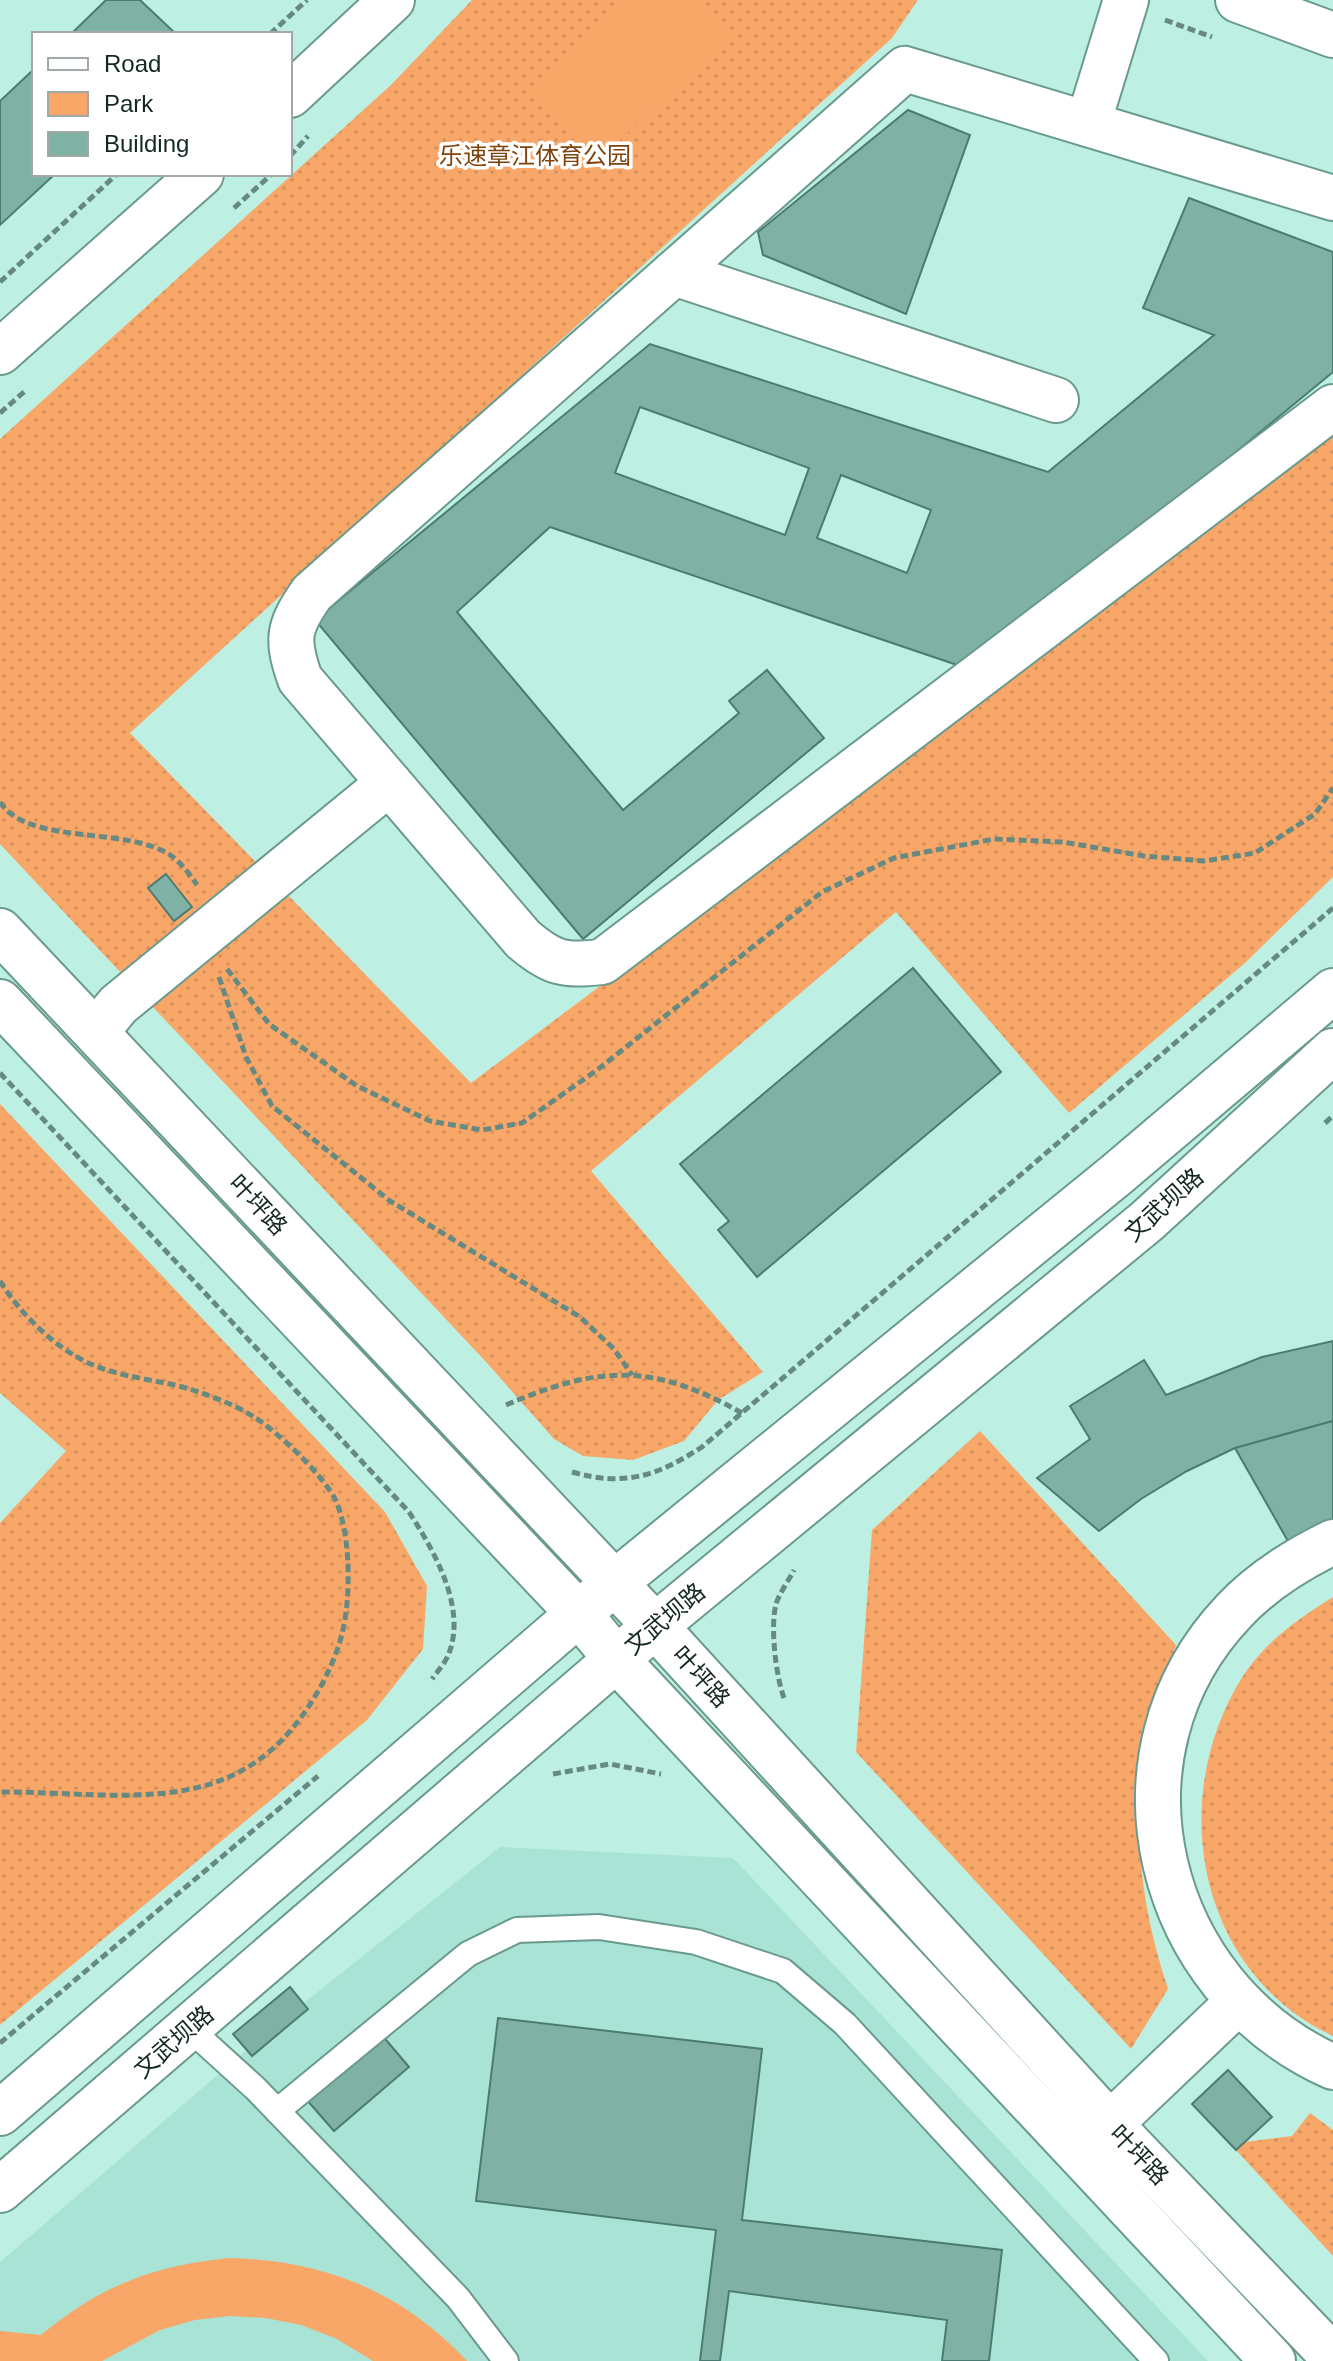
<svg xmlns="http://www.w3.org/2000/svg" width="1333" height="2361" font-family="Arial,'Noto Sans SC',sans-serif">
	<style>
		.built { fill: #a8e3d5 }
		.green { fill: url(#green-dots) }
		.pitch { fill: #f8a769 }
		.building { fill: #80b1a5; stroke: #4c7c71; stroke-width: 2; fill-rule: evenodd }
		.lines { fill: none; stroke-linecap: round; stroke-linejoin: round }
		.lane-casing { stroke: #6a9a8e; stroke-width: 28 }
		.street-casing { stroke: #6a9a8e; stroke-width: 48 }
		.secondary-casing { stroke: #6a9a8e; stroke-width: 48 }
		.path { stroke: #668a81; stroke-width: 5; stroke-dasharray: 8 4; stroke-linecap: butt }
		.lane { stroke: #fff; stroke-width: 24 }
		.street { stroke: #fff; stroke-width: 44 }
		.secondary { stroke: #fff; stroke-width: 44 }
		.labels { text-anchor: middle; stroke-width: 7; stroke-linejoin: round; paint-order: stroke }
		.park-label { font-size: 24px; fill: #7e440c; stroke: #fff }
		.street-label { font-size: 24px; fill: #142823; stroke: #fff }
	</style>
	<defs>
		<pattern id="green-dots" width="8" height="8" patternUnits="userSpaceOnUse" patternTransform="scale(2)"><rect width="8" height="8" fill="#f8a769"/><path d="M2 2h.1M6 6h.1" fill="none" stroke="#d4905b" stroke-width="1.8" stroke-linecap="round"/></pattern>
	</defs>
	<rect width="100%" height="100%" fill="#bdf0e3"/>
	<path class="built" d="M500,1847l233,11 475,503h-1208v-99l271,-233z"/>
	<g class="green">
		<path d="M472,0h446l-26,38 -762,695 341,350 862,-648v442l-88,86 -176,150 -173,-201 -305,259 172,201 -45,28 -34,41 -51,19 -50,-4 -29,-17 -67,-76 -487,-519v-405l391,-354z"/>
		<path d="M0,1104l385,408 42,74 -4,63 -56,71 -367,305v-502l66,-72 -66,-58z"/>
		<path d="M980,1431l196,214c-47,120 -48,222 -8,344l-37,60 -275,-297 16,-222z"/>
		<path d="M1333,1597v439c-137,-64 -167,-239 -90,-360 22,-34 56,-58 90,-79z"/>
		<path d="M1310,2113l23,17v126l-97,-106 9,-8 47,-6z"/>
	</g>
	<g class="pitch">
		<path d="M628,0h68l35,37 -131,122 -67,-70z"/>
		<path d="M229,2258c94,2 173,33 238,103h-94l-38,-23 -34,-13 -35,-7 -36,-2 -35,4 -35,10 -58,31h-102v-30l41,4c59,-49 111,-69 188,-77z"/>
	</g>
	<g class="building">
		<path d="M106,0h34l36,34h-105z"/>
		<path d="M34,69v105h21l-55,51v-124z"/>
		<path d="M908,110l62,25 -64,179 -143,-59 -5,-23z"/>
		<path d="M1189,198l144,54v120l-361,298 -422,-143 -93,85 166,198 116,-97 -10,-12 38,-31 57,68 -241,201 -268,-319 335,-276 398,128 166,-137 -71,-27zM640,407l169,61 -24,67 -170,-62zM841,475l90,35 -24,63 -90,-35z"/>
		<path d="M166,874l26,33 -18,14 -26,-33z"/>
		<path d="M913,968l88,104 -244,205 -39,-47 11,-9 -49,-57z"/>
		<path d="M1333,1341v80l-98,27 -48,23 -46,28 -42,32 -62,-53 53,-39 -20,-33 74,-46 22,35 96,-38z"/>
		<path d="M1333,1421v103l-44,19 -54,-95z"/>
		<path d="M290,1987l18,22 -56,47 -19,-22z"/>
		<path d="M498,2018l264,31 -20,171 260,30 -13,111h-47l5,-41 -218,-29 -9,70h-20l16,-131 -240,-29z"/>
		<path d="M381,2034l28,33 -75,64 -28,-32z"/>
		<path d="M1228,2070l44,47 -36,33 -44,-46z"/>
	</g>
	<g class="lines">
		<defs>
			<g id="lane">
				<path d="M190,2029l66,60 202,209 48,63"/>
				<path d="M277,2111l191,-157 49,-24 82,-3 97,15 87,29 62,53 311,337"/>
			</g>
			<g id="street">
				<path d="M1088,124l38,-124"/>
				<path d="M1333,198l-428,-129 -593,524c-24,34 -26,46 -12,86l223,260c29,25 41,27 79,23l731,-555"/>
				<path d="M674,273l382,127"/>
				<path d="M96,1032l22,-27 271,-222"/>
				<path d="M1333,1542c-37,18 -71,39 -99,69 -138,145 -78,377 99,456"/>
				<path d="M1110,2124l128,-122"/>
			</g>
			<g id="secondary">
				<path d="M1238,0l95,35"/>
				<path d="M290,95l102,-95"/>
				<path d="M0,352l201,-178"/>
				<path d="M0,931l655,695 455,498 223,233"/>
				<path d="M0,1002l580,613 37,45 656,701"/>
				<path d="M0,2113l613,-529 503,-409 217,-184"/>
				<path d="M0,2190l655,-564 492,-405 186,-170"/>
			</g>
		</defs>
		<use href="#lane" class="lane-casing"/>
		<use href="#street" class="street-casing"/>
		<use href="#secondary" class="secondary-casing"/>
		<g class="path">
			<path d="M1165,20l47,17"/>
			<path d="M270,34l37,-34"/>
			<path d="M290,156l18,-20"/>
			<path d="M234,208l38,-34"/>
			<path d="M0,282l117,-108"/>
			<path d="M0,413l25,-22"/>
			<path d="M0,802c29,45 131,23 173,55 9,7 18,19 24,28"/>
			<path d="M227,969l42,55 88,62 73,35 52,9 40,-7 75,-53 225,-178 72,-34 100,-19 69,3 81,14 60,5 51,-8 60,-39 18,-26"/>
			<path d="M219,977l27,80 26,49 118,95 190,116 34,32 18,26"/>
			<path d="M0,1073l409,439c24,37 58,95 40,141 -3,9 -11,18 -17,26"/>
			<path d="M1325,1123l8,-7"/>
			<path d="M0,1281c20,33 57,69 93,84 33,14 72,15 106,27 17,6 40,15 55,25 24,15 68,57 81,82 9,19 12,45 13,65 1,49 -4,79 -27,122 -76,138 -188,106 -321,106"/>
			<path d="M506,1405c93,-40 147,-42 236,8"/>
			<path d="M572,1472c53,15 85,4 130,-25l631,-539"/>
			<path d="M784,1698c-8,-21 -14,-72 -8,-94 4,-12 13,-24 18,-34"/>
			<path d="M553,1774l57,-10 51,10"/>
			<path d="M0,2043l318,-267"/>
		</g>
		<use href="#lane" class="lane"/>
		<use href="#street" class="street"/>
		<use href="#secondary" class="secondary"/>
	</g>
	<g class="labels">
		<g class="park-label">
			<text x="535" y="164">乐速章江体育公园</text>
		</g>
		<g class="street-label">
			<text transform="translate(258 1205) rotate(47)" y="8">叶坪路</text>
			<text transform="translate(1164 1205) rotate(-42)" y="8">文武坝路</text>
			<text transform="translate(665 1619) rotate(-40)" y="8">文武坝路</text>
			<text transform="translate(701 1677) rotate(48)" y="8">叶坪路</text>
			<text transform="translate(174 2042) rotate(-41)" y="8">文武坝路</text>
			<text transform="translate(1139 2155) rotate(46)" y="8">叶坪路</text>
		</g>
	</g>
	<rect x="32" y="32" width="260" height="144" fill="#ffffff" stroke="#a1a9a7" stroke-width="2"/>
	<rect x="48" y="58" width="40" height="12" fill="#ffffff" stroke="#a1a9a7" stroke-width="2"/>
	<text x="104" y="72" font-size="24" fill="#142823">Road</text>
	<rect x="48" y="92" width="40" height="24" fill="#f8a769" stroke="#a1a9a7" stroke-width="2"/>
	<text x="104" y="112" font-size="24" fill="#142823">Park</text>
	<rect x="48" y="132" width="40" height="24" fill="#80b1a5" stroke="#a1a9a7" stroke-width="2"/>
	<text x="104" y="152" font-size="24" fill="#142823">Building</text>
</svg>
